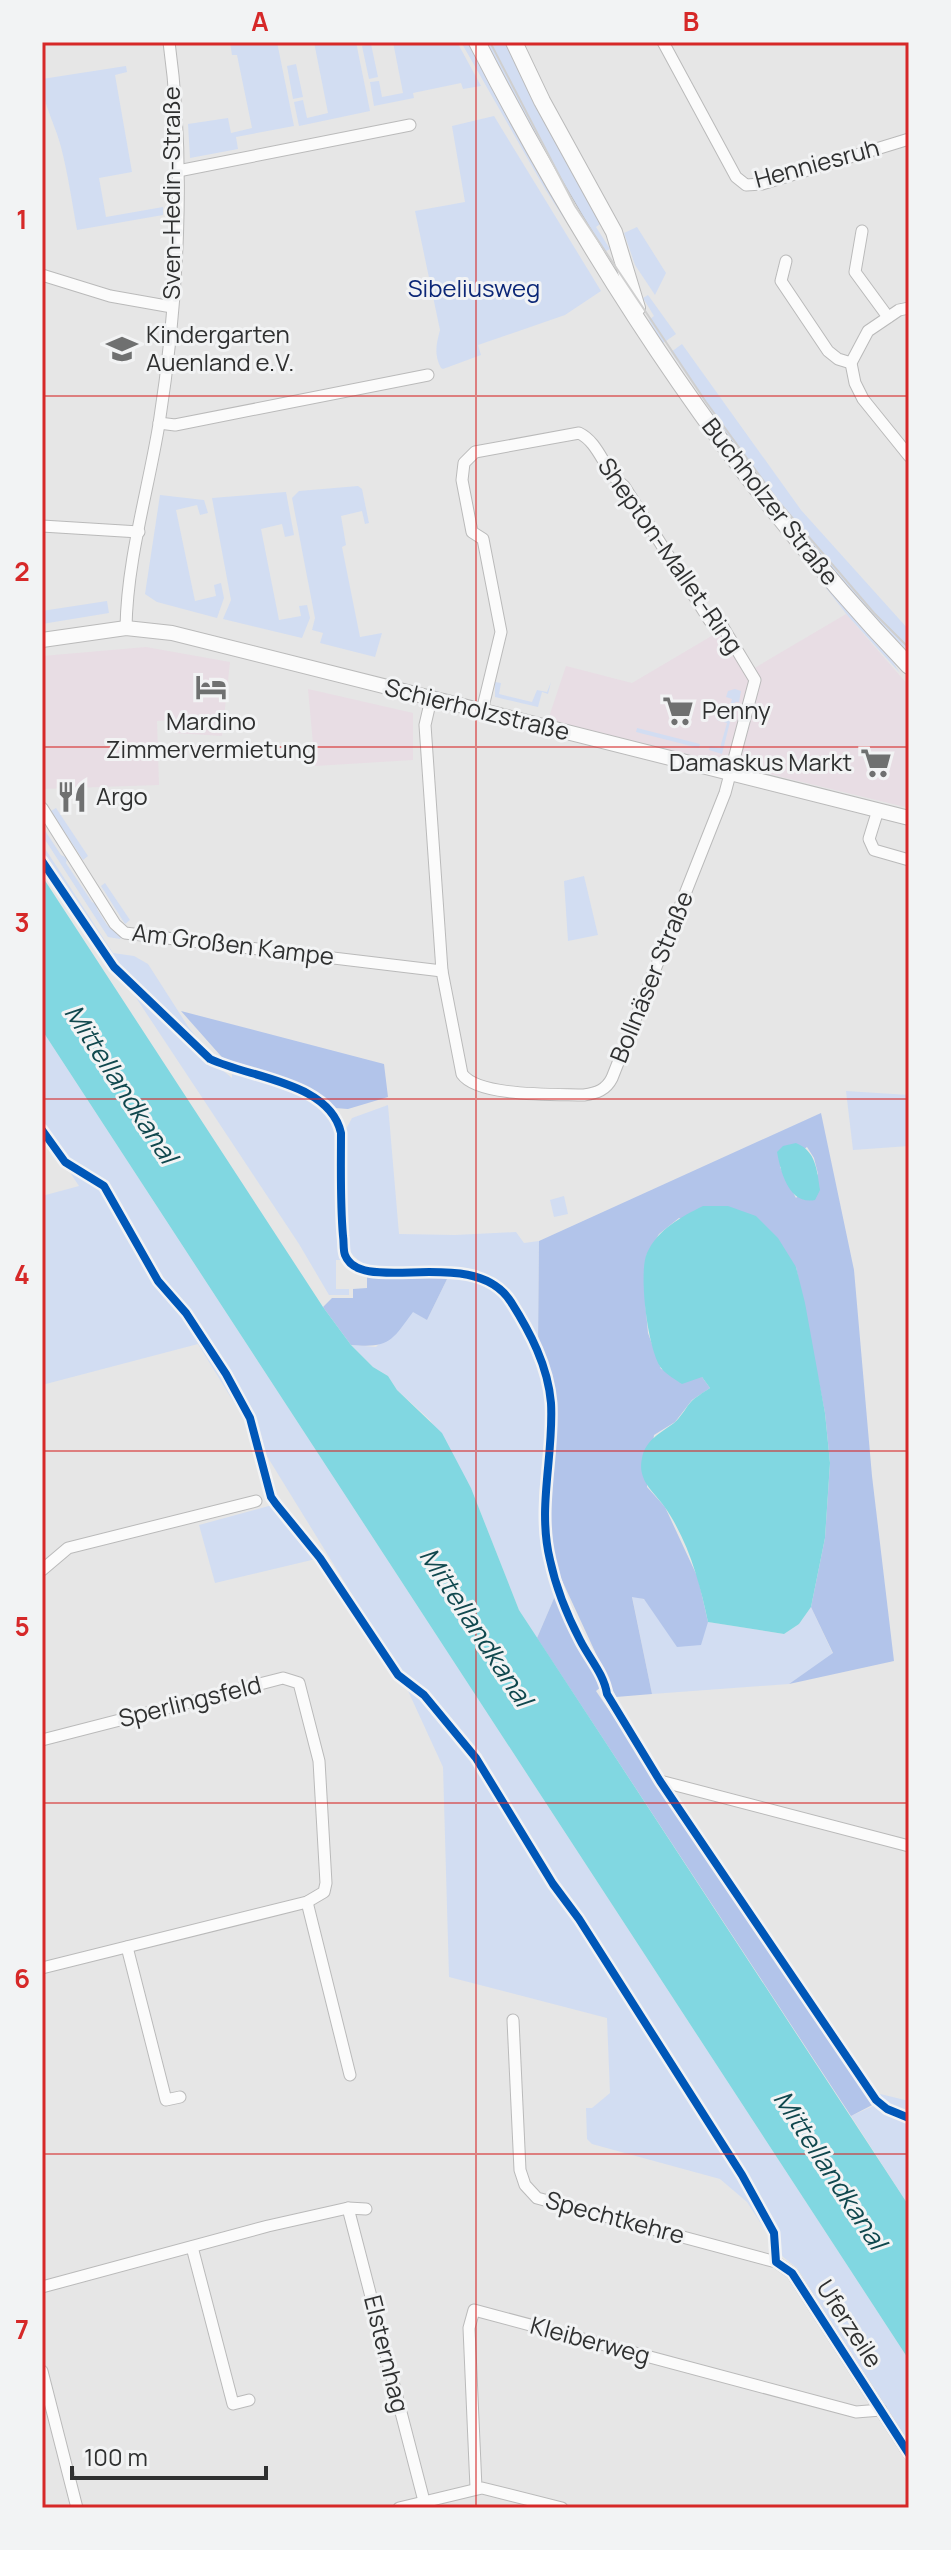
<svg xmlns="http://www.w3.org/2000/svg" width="951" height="2550" font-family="Manrope,sans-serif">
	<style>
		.commercial { fill: #e8dde4 }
		.green { fill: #d2ddf2 }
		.forest { fill: #b2c4ea; fill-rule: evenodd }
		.water { fill: #81d7e1 }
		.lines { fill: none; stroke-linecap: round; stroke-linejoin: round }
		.minor-casing { stroke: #bababa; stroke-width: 13 }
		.tertiary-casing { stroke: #bababa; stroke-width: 16 }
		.secondary-casing { stroke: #bababa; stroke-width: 18 }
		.minor { stroke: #fbfbfb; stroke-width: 11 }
		.tertiary { stroke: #fbfbfb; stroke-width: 14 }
		.secondary { stroke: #fbfbfb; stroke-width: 16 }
		.tram { stroke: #cfcfcf; stroke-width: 2 }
		.cycleway-casing { stroke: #f2f3f4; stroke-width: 13 }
		.cycleway { stroke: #0057b8; stroke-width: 8 }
		.grid { fill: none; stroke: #d62828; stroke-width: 2; stroke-opacity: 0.55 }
		.labels { text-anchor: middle; stroke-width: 6; stroke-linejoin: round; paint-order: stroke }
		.street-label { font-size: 24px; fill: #2f3030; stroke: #f2f3f4 }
		.park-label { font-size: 24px; fill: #0c2777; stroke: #f2f3f4 }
		.poi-label { font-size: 24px; fill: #2f3030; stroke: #f2f3f4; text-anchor: start }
		.water-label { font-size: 26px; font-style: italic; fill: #10484e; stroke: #f2f3f4 }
		.neatline { fill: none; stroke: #d62828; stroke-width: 3 }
		.grid-label { font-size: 26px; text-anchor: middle; font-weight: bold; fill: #d62828 }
	</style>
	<rect width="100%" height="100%" fill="#e6e6e6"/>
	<g class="commercial">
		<path d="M846,614l63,72v122l-361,-88 18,-54 66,17 88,-52 26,42z"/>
		<path d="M146,647l84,15 -8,74 -47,-3 -1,-13 -17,1 2,64 -117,4v-133z"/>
		<path d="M308,689l105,24v47l-98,6z"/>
	</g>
	<g class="green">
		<path d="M230,42h47l17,84 -58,11 2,12 -48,9 -2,-34 40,-6 3,15 21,-5 -15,-73h-5z"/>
		<path d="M314,42h42l14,69 -71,15 -5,-24 9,-2 4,18 21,-5z"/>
		<path d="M393,42h64l24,44 -18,3 -2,-6 -48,10 1,5 -40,8 -4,-24 9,-1 3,16 21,-4z"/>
		<path d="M461,42h8l145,254 -69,-107z"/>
		<path d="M484,42h25l94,180 -7,5 14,22 -8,4 -50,-84z"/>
		<path d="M371,44l7,33 -9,2 -7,-33z"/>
		<path d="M296,64l7,33 -10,2 -6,-33z"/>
		<path d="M126,66l1,6 -12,3 17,97 -33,6 7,39 57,-10v8l-86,15c-5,-28 -9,-56 -16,-83 -6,-24 -19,-44 -19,-68z"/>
		<path d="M494,116l107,175 -36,24 -87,30 3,10 -38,14 -2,-1c-7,-13 -5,-23 -1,-38l-25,-119 50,-9 -13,-76z"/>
		<path d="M637,227l29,46 -11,22 -20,-30 -11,-32z"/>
		<path d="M648,295l28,39 -13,9 -14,-23 5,-4 -11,-18z"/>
		<path d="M682,344l119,166 108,120v22c-43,-43 -84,-88 -122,-136 -42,-53 -78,-109 -116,-164z"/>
		<path d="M358,486l4,3 7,34 -4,1 -3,-13 -21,5 5,29 -4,2 18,90 22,-4 -7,24 -55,-14 3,-10 -11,-3 3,-12 -23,-120 7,-7z"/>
		<path d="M286,492l8,43 -9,2 -3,-13 -21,5 18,91 22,-4 -2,-10 8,-1 3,13 -8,20 -79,-19 8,-19 -19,-102z"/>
		<path d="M160,495l44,5 4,13 -8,2 -3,-10 -21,5 19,91 21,-5 -2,-11 7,-2 3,15 -7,20 -60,-16 -12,-8z"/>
		<path d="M779,528l107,123 14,22 -52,-57z"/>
		<path d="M107,601l2,12 -67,11v-13z"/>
		<path d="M495,682l6,1 -2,11 33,8 5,-12 10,2 4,-10 -3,12 -6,-2 -4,15 -43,-10z"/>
		<path d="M735,689l6,2 -2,11h-4l-13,52 -13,-4 1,-4 10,2 7,-25 -10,-3v-2l10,2 2,-9 -9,-3 1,-3 9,2 2,-8 -6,-2 2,-6z"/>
		<path d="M637,728l63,16 -1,4 -63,-16z"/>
		<path d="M56,808l32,48 -5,4 -32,-49z"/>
		<path d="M42,826l19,29 6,3 -1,5 26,39 6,3 -1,4 10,16 14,12 -1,2 -12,-2 -66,-102z"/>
		<path d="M42,844l71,109 21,3 14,8 41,64 26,31 -103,-99 -70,-106z"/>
		<path d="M584,876l14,59 -30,6 -4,-60z"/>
		<path d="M105,883l25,37 -5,4 -24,-38z"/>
		<path d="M121,975l65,65 46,38v-4c30,4 91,17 103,49 8,21 4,59 4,81 0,19 -3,38 3,56h-6v29h13v6h-20l-30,-51z"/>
		<path d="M42,1030l867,1330v84l-112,-176 -15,-12 -35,-54 -27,-23 -128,-35 -5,-5 -1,-31h6l18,-15 -3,-75 -158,-41 -6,-210 -45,-98 -200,-325 -156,41v-189l37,-10 -37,-56z"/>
		<path d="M846,1091l63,4v51l-56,4z"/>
		<path d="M388,1105l11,129 56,1 61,-3 8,11 15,-2 -1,104c-17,-33 -29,-70 -70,-75l-95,-2 -7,-1 -19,-17 -4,-107 2,-12 7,-13z"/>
		<path d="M564,1196l4,18 -14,3 -4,-17z"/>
		<path d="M449,1275l29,5 21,12 33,55 11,28 5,28 -9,92 2,37 14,64 -18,42 -18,-28 -48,-122 -41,-68 -33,-30 -9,-14 -15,-9 -22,-22 25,2 37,-36 14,9z"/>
		<path d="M276,1504l44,54 -105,25 -16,-58z"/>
		<path d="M632,1596l11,3 62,27 3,-4 76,12 15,-10 12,-17 22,47 -44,30 -137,10z"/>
		<path d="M872,2092l37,9v105l-58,-90 29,-13z"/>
	</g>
	<g class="forest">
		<path d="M181,1011l203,53 4,33 -40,12 -13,-1 -32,-21 -75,-23z"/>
		<path d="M821,1113l33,157 18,206 22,185 -105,23 44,-31 -22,-46 14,-69 5,-75 -5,-50 -29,-146 -117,-49 -20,16 -13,22 -1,45 3,32 13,36 41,8 8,11 -18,12 -17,22 -21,13 -7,52 18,20 33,71 10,44 -7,23 -24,2 -33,-48 -12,-2 20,97 -36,3 -63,-136 -4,-42 5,-115 -6,-37 -10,-22 1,-104zM807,1147l7,11 4,16 -22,24 -16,-31z"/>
		<path d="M367,1275h82l-22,45 -14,-8c-22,30 -24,36 -62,33l-28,-38 9,-9h21v-9l14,-1z"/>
		<path d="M555,1596l47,90 -6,5 280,412 -25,13 -314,-478z"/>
	</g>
	<g class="water">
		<path d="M42,876l281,431 28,38 22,22 15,9 9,14 45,43 29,55 48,122 390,596v154l-867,-1330z"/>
		<path d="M796,1143c20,8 21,27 24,47l-5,10c-26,5 -34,-27 -38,-48l6,-6z"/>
		<path d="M703,1206h25l28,10 22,22 18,29 9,36 20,110 5,50 -5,75 -14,69 -12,17 -15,10 -76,-12c-8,-39 -20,-82 -44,-116 -11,-15 -27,-26 -22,-48 4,-19 19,-25 32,-35 7,-6 11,-14 16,-20 5,-6 13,-10 20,-15l-8,-11 -20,7c-6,-4 -15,-9 -20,-15 -14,-16 -24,-96 -15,-116 11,-24 34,-36 56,-47z"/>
	</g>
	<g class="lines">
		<defs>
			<g id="minor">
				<path d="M663,42l73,135 10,8 16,-1 147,-45"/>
				<path d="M178,171l232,-46"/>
				<path d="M862,231l-7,41 33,45"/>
				<path d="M786,261l-5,20 47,70 10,8 13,4"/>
				<path d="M42,275l68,21 62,11"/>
				<path d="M909,308l-10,2 -31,21 -17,32 4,20 8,16 46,57"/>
				<path d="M159,423l16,2 253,-50"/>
				<path d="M42,526l97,6"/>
				<path d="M126,628c1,-68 22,-137 33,-204 19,-122 27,-259 10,-382"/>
				<path d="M431,699l-6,26 17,246 20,103c16,23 94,20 122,21 13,-2 22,-5 28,-17l113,-285 30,-113 -32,-53 -13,-6 -86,-135c-20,-14 -24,-43 -45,-53l-104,19 -11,11 -2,17 10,52 11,7 18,93 -19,79"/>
				<path d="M42,808l73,116 10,9 317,38"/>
				<path d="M878,810l-9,29 5,11 35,10"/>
				<path d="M42,1570l26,-22 188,-47"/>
				<path d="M42,1740l241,-62 16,5 20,78 7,122 -2,9 -17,10 -265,66"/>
				<path d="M660,1781l249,65"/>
				<path d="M307,1902l43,173"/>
				<path d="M127,1947l39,153 14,-3"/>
				<path d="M513,2020l7,150 5,15 12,13 239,64 16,11 117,181"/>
				<path d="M348,2208l76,293"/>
				<path d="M192,2247l41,157 16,-4"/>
				<path d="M42,2287l226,-61 80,-18 18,1"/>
				<path d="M42,2371l35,137"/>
				<path d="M476,2488l-7,-160 5,-18 382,102 25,-2"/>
				<path d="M399,2508l83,-20 80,20"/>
			</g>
			<path id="tertiary" d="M42,640l84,-12 46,5 737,185"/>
			<g id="secondary">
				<path d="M477,42c116,226 256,440 432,624"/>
				<path d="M514,42l28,59 72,131 23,76"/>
			</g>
		</defs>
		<use href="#minor" class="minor-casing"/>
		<use href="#tertiary" class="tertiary-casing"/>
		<use href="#secondary" class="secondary-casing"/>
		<use href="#minor" class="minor"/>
		<use href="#tertiary" class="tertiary"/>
		<use href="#secondary" class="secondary"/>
		<path class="tram" d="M490,42l85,164 131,196 72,99 96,112 35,35"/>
		<defs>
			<g id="cycleway">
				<path d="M42,861l72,106 96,92c40,19 120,23 131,74 0,34 -1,69 2,103 1,6 0,14 2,19 16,42 129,-12 166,47 19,30 37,64 40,101 3,53 -14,104 -1,157 6,28 17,55 30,80 9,18 24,34 27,54l53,87 216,319 11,9 22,9"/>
				<path d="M42,1130l23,32 39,24 54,95 28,32 40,61 24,44 21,79 5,7 44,54 78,117 26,20 52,63 77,126 26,35 163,256 32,58 2,29 16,11 117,181"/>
			</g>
		</defs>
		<use href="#cycleway" class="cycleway-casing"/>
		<use href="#cycleway" class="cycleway"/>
	</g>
	<path class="grid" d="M476,42v2466M42,396h867M42,747h867M42,1099h867M42,1451h867M42,1803h867M42,2154h867"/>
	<defs>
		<symbol id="school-bare" viewBox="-9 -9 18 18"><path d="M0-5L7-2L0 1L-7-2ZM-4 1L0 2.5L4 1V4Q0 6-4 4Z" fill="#6f7070" stroke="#f2f3f4" stroke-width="2.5" paint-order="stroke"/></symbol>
		<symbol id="hotel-bare" viewBox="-9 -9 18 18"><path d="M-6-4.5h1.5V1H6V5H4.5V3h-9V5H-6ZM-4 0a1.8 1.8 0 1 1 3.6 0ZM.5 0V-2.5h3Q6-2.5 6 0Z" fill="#6f7070" stroke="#f2f3f4" stroke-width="2.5" paint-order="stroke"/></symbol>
		<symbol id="supermarket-bare" viewBox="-9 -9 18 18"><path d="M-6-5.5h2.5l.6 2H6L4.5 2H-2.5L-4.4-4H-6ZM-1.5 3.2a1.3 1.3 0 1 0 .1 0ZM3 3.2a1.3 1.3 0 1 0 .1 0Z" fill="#6f7070" stroke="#f2f3f4" stroke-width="2.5" paint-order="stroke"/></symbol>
		<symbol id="restaurant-bare" viewBox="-9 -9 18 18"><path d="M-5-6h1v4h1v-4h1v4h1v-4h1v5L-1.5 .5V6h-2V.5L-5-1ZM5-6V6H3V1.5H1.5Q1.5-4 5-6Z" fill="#6f7070" stroke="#f2f3f4" stroke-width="2.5" paint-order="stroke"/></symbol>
	</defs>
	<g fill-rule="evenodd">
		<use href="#school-bare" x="100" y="327" width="44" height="44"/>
		<use href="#hotel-bare" x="189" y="665" width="44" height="44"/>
		<use href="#supermarket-bare" x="656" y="689" width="44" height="44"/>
		<use href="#supermarket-bare" x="854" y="741" width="44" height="44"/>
		<use href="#restaurant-bare" x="50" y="775" width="44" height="44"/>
	</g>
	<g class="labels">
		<g class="street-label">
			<text transform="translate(817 164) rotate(-15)" y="8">Henniesruh</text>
			<text transform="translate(172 193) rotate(-90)" y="8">Sven-Hedin-Straße</text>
			<text transform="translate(770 502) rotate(52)" y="8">Buchholzer Straße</text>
			<text transform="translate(670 556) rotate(55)" y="8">Shepton-Mallet-Ring</text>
			<text transform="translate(477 710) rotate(14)" y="8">Schierholzstraße</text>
			<text transform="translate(233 945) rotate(7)" y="8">Am Großen Kampe</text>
			<text transform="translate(652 977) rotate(-68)" y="8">Bollnäser Straße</text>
			<text transform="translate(190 1702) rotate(-14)" y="8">Sperlingsfeld</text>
			<text transform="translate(615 2218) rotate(15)" y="8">Spechtkehre</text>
			<text transform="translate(849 2324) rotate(57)" y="8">Uferzeile</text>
			<text transform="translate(590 2341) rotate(15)" y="8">Kleiberweg</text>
			<text transform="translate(386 2354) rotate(76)" y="8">Elsternhag</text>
		</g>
		<g class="park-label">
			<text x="474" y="297">Sibeliusweg</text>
		</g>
		<g class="poi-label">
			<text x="146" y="343">Kindergarten<tspan x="146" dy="28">Auenland e.V.</tspan></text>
			<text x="702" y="719">Penny</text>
			<text x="211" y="730" text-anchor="middle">Mardino<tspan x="211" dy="28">Zimmervermietung</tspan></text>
			<text x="852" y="771" text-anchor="end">Damaskus Markt</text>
			<text x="96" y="805">Argo</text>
		</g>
		<g class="water-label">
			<text transform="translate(121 1084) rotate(57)" y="9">Mittellandkanal</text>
			<text transform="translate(476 1627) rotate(57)" y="9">Mittellandkanal</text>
			<text transform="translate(830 2170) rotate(57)" y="9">Mittellandkanal</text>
		</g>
	</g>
	<rect width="951" height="2550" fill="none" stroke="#f2f3f4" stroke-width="88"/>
	<path d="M72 2466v12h194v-12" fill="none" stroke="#2f3030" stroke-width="4"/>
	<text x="84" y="2466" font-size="24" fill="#2f3030" stroke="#f2f3f4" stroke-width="6" paint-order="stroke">100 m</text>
	<rect x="44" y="44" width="863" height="2462" class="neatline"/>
	<g class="grid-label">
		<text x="260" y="31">A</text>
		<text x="691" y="31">B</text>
		<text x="22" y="229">1</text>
		<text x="22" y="581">2</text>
		<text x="22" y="932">3</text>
		<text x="22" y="1284">4</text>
		<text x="22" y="1636">5</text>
		<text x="22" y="1988">6</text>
		<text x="22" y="2339">7</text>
	</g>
</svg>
